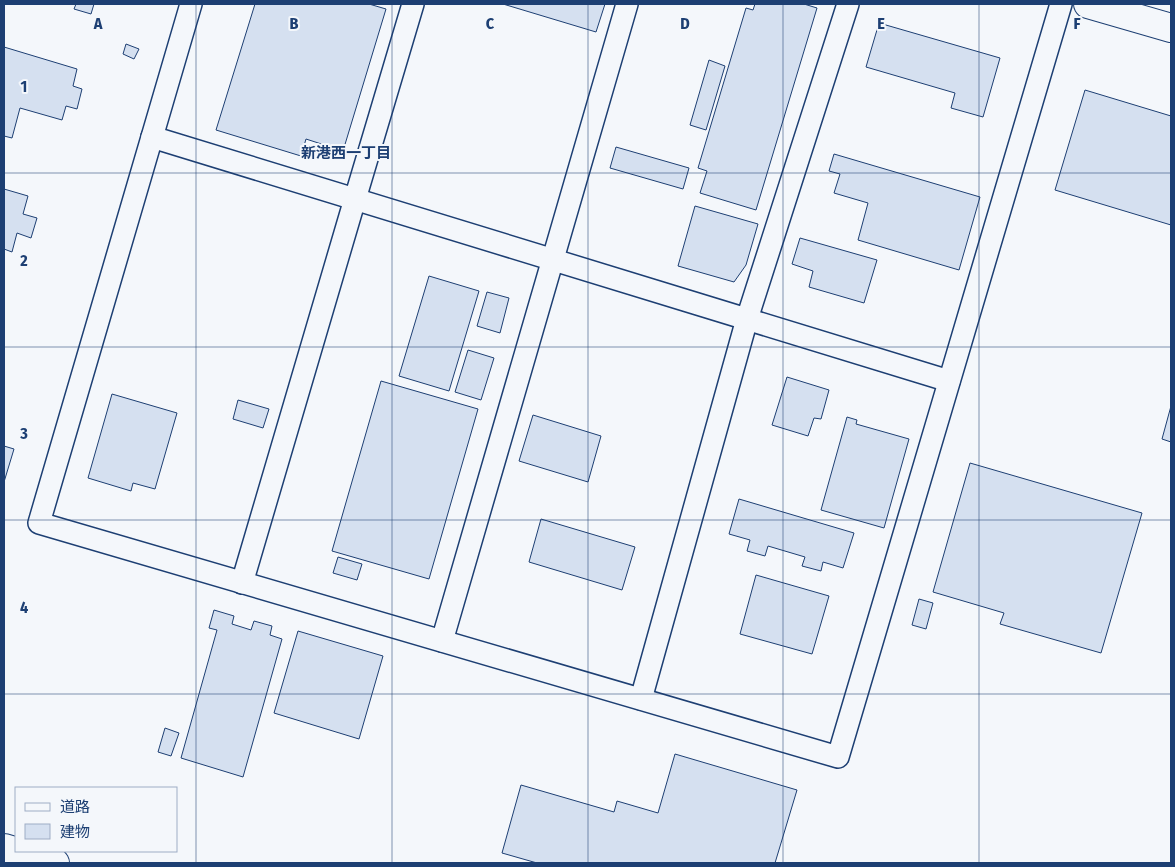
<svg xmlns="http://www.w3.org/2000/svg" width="1175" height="867" font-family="'Fira Sans Condensed','Noto Sans JP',sans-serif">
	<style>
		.building { fill: #d5e0f0; stroke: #1d3f73 }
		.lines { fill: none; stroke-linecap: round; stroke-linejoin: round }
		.street-casing { stroke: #1d3f73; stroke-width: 24 }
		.secondary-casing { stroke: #1d3f73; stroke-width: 30 }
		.highway-casing { stroke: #1d3f73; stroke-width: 30 }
		.street { stroke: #f4f7fb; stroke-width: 21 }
		.secondary { stroke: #f4f7fb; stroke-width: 28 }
		.highway { stroke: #f4f7fb; stroke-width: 28 }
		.grid { fill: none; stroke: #1d3f73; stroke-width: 1; stroke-opacity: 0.55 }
		.labels { text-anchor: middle; stroke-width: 4; stroke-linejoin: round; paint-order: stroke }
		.neighbourhood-label { font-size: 15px; font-weight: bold; fill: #1d3f73; stroke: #f4f7fb }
		.grid-label { font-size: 16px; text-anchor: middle; font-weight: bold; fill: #1d3f73; stroke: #f4f7fb; stroke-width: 4; stroke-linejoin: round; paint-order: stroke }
	</style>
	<rect width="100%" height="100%" fill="#f4f7fb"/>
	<g class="building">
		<path d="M76,4h18l-3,10 -17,-5z"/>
		<path d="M255,4h114l17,5 -43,142 -37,-12 -5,17 -85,-26z"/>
		<path d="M503,4h102l-9,28z"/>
		<path d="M755,4h49l13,4 -61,202 -56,-17 7,-22 -9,-3 48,-160 7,2z"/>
		<path d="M879,23l121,35 -17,59 -32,-9 4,-15 -89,-26z"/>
		<path d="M126,44l13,5 -5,10 -11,-5z"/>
		<path d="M4,47l73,22 -4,17 9,3 -5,20 -11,-3 -4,14 -42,-12 -8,30 -8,-2z"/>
		<path d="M709,60l16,6 -19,64 -16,-5z"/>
		<path d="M1085,90l86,26v109l-116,-35z"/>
		<path d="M616,147l73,21 -6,21 -73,-21z"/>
		<path d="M834,154l146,43 -21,73 -101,-30 10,-37 -34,-10 6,-19 -11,-3z"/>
		<path d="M4,189l24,7 -5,18 14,4 -6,20 -14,-5 -5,19 -8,-3z"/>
		<path d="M695,206l63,18 -12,41 -12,17 -56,-16z"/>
		<path d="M800,238l77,22 -13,43 -55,-16 4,-16 -21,-7z"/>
		<path d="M429,276l50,15 -30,100 -50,-15z"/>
		<path d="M487,292l22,6 -9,35 -23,-7z"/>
		<path d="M468,350l26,8 -13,42 -26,-8z"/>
		<path d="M787,377l42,13 -8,29 -7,-1 -6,18 -36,-11z"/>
		<path d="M381,381l97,28 -49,170 -97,-28z"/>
		<path d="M112,394l65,19 -22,76 -22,-6 -2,8 -43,-13z"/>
		<path d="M238,400l31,9 -6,19 -30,-9z"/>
		<path d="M1171,406v36l-9,-3z"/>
		<path d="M533,415l68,21 -13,46 -69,-21z"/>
		<path d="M847,417l10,3 -1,4 53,15 -25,89 -63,-18z"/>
		<path d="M4,446l10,3 -10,33z"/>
		<path d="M970,463l172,50 -41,140 -101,-29 4,-11 -71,-21z"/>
		<path d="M739,499l115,34 -11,35 -20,-6 -2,9 -19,-5 3,-9 -37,-11 -3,10 -18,-5 3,-11 -21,-6z"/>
		<path d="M541,519l94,28 -13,43 -93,-28z"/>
		<path d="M338,557l24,7 -5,16 -24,-7z"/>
		<path d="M756,575l73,21 -17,58 -72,-20z"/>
		<path d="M919,599l14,4 -7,26 -14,-4z"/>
		<path d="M214,610l20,6 -2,8 19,6 3,-9 18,5 -2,9 12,4 -39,138 -62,-19 36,-128 -8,-2z"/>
		<path d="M298,631l85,25 -24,83 -85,-26z"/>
		<path d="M165,728l14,5 -8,23 -13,-4z"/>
		<path d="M675,754l122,36 -22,73h-238l-35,-10 19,-68 93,27 3,-11 41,12z"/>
	</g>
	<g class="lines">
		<defs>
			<g id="street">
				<path d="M191,4l-152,519 799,234 223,-753"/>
				<path d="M152,137l797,244"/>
				<path d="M242,583l113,-384 58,-195"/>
				<path d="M442,641l185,-637"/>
				<path d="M641,699l106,-380 101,-315"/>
			</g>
			<path id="secondary" d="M1088,4l83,24"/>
			<path id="highway" d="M4,848l51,15"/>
		</defs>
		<use href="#street" class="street-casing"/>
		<use href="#secondary" class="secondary-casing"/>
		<use href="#highway" class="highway-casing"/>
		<use href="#street" class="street"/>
		<use href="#secondary" class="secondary"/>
		<use href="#highway" class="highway"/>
	</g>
	<path class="grid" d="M196,4v859M392,4v859M588,4v859M783,4v859M979,4v859M4,173h1167M4,347h1167M4,520h1167M4,694h1167"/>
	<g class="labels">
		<g class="neighbourhood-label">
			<text x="346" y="158">新港西一丁目</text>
		</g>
	</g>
	<g class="grid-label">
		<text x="98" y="29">A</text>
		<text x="294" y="29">B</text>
		<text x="490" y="29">C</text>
		<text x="685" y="29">D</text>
		<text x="881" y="29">E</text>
		<text x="1077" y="29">F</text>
		<text x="24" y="92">1</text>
		<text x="24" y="266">2</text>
		<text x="24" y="439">3</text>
		<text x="24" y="613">4</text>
	</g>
	<rect width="1175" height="867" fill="none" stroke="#1d3f73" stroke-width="10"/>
	<rect x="15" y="787" width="162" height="65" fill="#f4f7fb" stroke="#9eadc5"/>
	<rect x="25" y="803" width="25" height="8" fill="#f4f7fb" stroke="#9eadc5"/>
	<text x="60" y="812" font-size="15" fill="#1d3f73">道路</text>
	<rect x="25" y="824" width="25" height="15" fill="#d5e0f0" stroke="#9eadc5"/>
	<text x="60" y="837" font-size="15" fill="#1d3f73">建物</text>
</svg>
